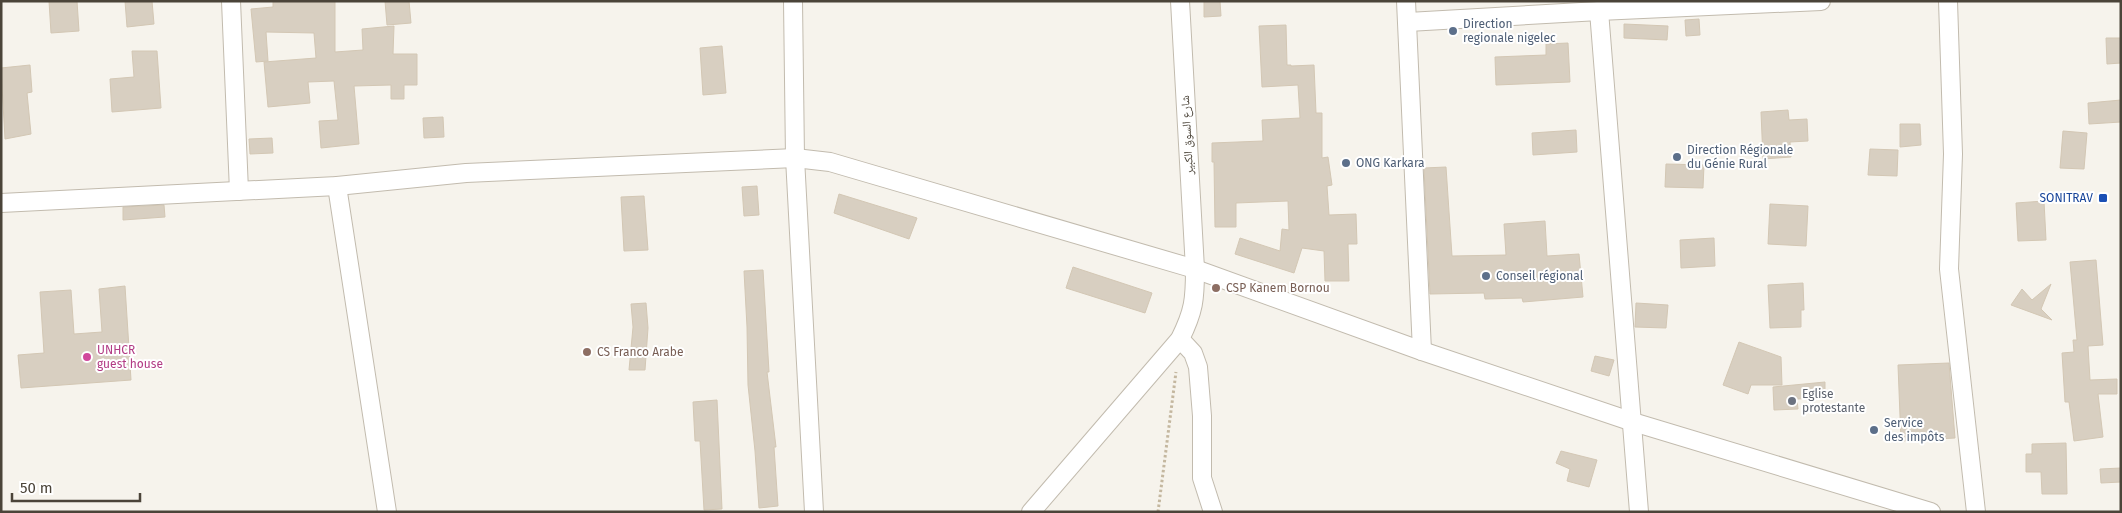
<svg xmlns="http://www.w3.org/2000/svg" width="2122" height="513" font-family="'Fira Sans','Noto Naskh Arabic',sans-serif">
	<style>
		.building { fill: #d8cfc1; stroke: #d3c7b4 }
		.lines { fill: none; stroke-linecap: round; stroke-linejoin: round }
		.minor-casing { stroke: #c2bbae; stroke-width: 20 }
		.path { stroke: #c4b79f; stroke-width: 3; stroke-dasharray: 2.5 2.5; stroke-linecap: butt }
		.minor { stroke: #fff; stroke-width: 18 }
		.service-dot { fill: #5c6f8a; stroke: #fff; stroke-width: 2 }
		.transit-dot { fill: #1a4fb4; stroke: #fff; stroke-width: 2 }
		.education-dot { fill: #8d6e63; stroke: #fff; stroke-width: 2 }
		.hotel-dot { fill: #d1479c; stroke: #fff; stroke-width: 2 }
		.worship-dot { fill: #6b7280; stroke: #fff; stroke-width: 2 }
		.labels { text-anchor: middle; stroke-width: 4; stroke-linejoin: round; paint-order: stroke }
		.service-label { font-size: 12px; fill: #4e5e75; stroke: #fff; text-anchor: start }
		.street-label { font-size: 12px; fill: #4b4439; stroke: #fff }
		.transit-label { font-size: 12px; fill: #164399; stroke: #fff; text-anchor: end }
		.education-label { font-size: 12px; fill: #785e54; stroke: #fff; text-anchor: start }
		.hotel-label { font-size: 12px; fill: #b23c85; stroke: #fff; text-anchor: start }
		.worship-label { font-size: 12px; fill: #5b616d; stroke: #fff; text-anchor: start }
	</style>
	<rect width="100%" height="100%" fill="#f6f3ec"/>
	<g class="building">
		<path d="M49,1h28l2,30 -28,2z"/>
		<path d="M125,1h27l2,23 -27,3z"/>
		<path d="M273,1h62v51l28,-2 -1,-21 32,-3 -1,28h24v31h-13v14h-13v-14l-37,1 5,58 -38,4 -2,-27 19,-1 -4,-39 -26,1 2,21 -42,4 -4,-45 52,-4 -2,-25 -48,-1 2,29 -12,1 -5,-53 22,-2z"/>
		<path d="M385,1h24l2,22 -24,2z"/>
		<path d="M1204,1h16l1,15 -17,1z"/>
		<path d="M1699,19l1,16 -14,1 -1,-16z"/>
		<path d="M1624,24l44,2 -1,14 -43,-2z"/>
		<path d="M1286,25l1,40h4v1l23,-1 2,48h6v45l6,-1 4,28 -5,1 2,29 27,-1 1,30h-9l1,37h-24l-1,-30 -22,-3 -8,25 -59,-19 5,-16 40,13 2,-22 7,1 -1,-29 -52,2v24h-21l-1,-65h-2v-19l51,-2 -1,-21 38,-2 -2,-33 -36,2 -3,-61z"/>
		<path d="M2106,38h15v25l-14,1z"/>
		<path d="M1568,43l2,39 -74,3 -1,-28 51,-2v-11z"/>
		<path d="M722,46l4,47 -23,2 -3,-47z"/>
		<path d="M132,51h25l4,57 -49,4 -2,-33 24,-2z"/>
		<path d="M30,65l2,27 -5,1 4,41 -26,5 -4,-71z"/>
		<path d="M2121,100v22l-32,2 -1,-21z"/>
		<path d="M1788,110l1,10 18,-1 1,22 -18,1 1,15 -28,2 -2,-47z"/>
		<path d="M443,117l1,20 -20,1 -1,-20z"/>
		<path d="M1900,124h20l1,21 -21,2z"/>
		<path d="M1576,130l1,22 -44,3 -1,-22z"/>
		<path d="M2063,131l24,2 -3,36 -24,-1z"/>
		<path d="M272,138l1,15 -23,1 -1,-15z"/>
		<path d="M1870,149l28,1 -1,26 -29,-1z"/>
		<path d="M1666,164l38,1 -1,23 -38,-1z"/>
		<path d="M1446,167l6,89 54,-1 -2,-31 41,-3 2,35 32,-2 4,43 -60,5 -1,-4 -37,1 -1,-6 -54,1 -6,-126z"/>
		<path d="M757,186l2,29 -15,1 -2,-29z"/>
		<path d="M839,194l78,24 -8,21 -75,-26z"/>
		<path d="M644,196l4,54 -24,1 -3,-54z"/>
		<path d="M2044,201l2,39 -28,1 -2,-38z"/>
		<path d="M1770,204l38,2 -2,40 -38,-2z"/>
		<path d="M164,205l1,12 -42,3v-13z"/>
		<path d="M1714,238l1,28 -34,2 -1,-28z"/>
		<path d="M2096,260l7,85 -15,1 2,34 27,-1v15h-19l5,43 -29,4 -5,-39h-4l-3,-49 12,-1 -1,-12h4l-7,-78z"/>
		<path d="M1073,267l79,26 -7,20 -79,-25z"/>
		<path d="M763,270l6,102h-2l9,75h-2l4,59 -19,2 -4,-57 -7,-66 -1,-58 -3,-56z"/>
		<path d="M1803,283l1,27h-3v17l-31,1 -2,-43z"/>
		<path d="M2051,284l-10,25 11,11 -41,-15 11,-16 10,11z"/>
		<path d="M125,286l6,94 -110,8 -3,-33 26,-2 -4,-61 31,-2 3,44 28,-2 -3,-43z"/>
		<path d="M646,303l2,25 -3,42h-16l4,-43 -2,-23z"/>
		<path d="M1636,303l32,2 -2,23 -31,-1z"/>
		<path d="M1739,342l42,15 1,28h-31l-3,9 -25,-9z"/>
		<path d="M1595,356l19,4 -5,16 -18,-5z"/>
		<path d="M1949,363l6,75 -54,3 -3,-76z"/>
		<path d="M1825,382v16l-28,1 1,10 -24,1 -1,-23z"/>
		<path d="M717,400l5,109 -18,1 -4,-69h-5l-2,-39z"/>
		<path d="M2066,443l1,51h-25l-1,-22h-15v-18h6v-10z"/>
		<path d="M1561,451l36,9 -8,27 -22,-6 3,-12 -14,-6z"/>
		<path d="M2121,468v14l-20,1 -1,-14z"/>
	</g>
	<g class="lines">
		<defs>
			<g id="minor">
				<path d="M231,1l8,190"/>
				<path d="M793,1l2,157 19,354"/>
				<path d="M1406,1l16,350"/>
				<path d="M1948,1l5,153 -4,115 27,243"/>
				<path d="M1599,11l40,501"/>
				<path d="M1408,22l191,-11 222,-10"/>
				<path d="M337,186l50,326"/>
				<path d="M1,203l336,-17 129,-13 329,-15 35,4 365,107 227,82 211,71 298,90"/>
				<path d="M1180,339l13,14 5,14 4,49v62l11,34"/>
				<path d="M1031,512l149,-173c14,-28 15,-40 15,-70l-15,-268"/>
			</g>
		</defs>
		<use href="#minor" class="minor-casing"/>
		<path class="path" d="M1158,512l18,-140"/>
		<use href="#minor" class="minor"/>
	</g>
	<g class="service-dot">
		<circle cx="1453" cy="31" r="5"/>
		<circle cx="1677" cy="157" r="5"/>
		<circle cx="1346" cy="163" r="5"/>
		<circle cx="1486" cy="276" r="5"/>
		<circle cx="1874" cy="430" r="5"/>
	</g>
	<rect class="transit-dot" x="2098" y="193" width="10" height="10" rx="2.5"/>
	<g class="education-dot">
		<circle cx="1216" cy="288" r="5"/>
		<circle cx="587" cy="352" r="5"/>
	</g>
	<circle class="hotel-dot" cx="87" cy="357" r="5"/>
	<circle class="worship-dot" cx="1792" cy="401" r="5"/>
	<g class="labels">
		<g class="service-label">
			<text x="1463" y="28">Direction<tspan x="1463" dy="14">regionale nigelec</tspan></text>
			<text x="1687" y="154">Direction Régionale<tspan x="1687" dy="14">du Génie Rural</tspan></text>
			<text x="1356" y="167">ONG Karkara</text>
			<text x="1496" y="280">Conseil régional</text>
			<text x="1884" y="427">Service<tspan x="1884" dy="14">des impôts</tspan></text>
		</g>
		<g class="street-label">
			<text transform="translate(1187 135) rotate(-93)" y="4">شارع السوق الكبير</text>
		</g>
		<g class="transit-label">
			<text x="2093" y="202">SONITRAV</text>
		</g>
		<g class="education-label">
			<text x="1226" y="292">CSP Kanem Bornou</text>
			<text x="597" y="356">CS Franco Arabe</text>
		</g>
		<g class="hotel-label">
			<text x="97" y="354">UNHCR<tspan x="97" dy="14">guest house</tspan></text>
		</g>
		<g class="worship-label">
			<text x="1802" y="398">Eglise<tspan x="1802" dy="14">protestante</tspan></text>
		</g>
	</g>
	<rect width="2122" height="513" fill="none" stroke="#4b4439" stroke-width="5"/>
	<path d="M12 493v8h128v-8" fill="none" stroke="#4b4439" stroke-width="2.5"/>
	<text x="20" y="493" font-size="15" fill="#4b4439" stroke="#ffffff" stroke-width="4" paint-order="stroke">50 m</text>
</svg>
